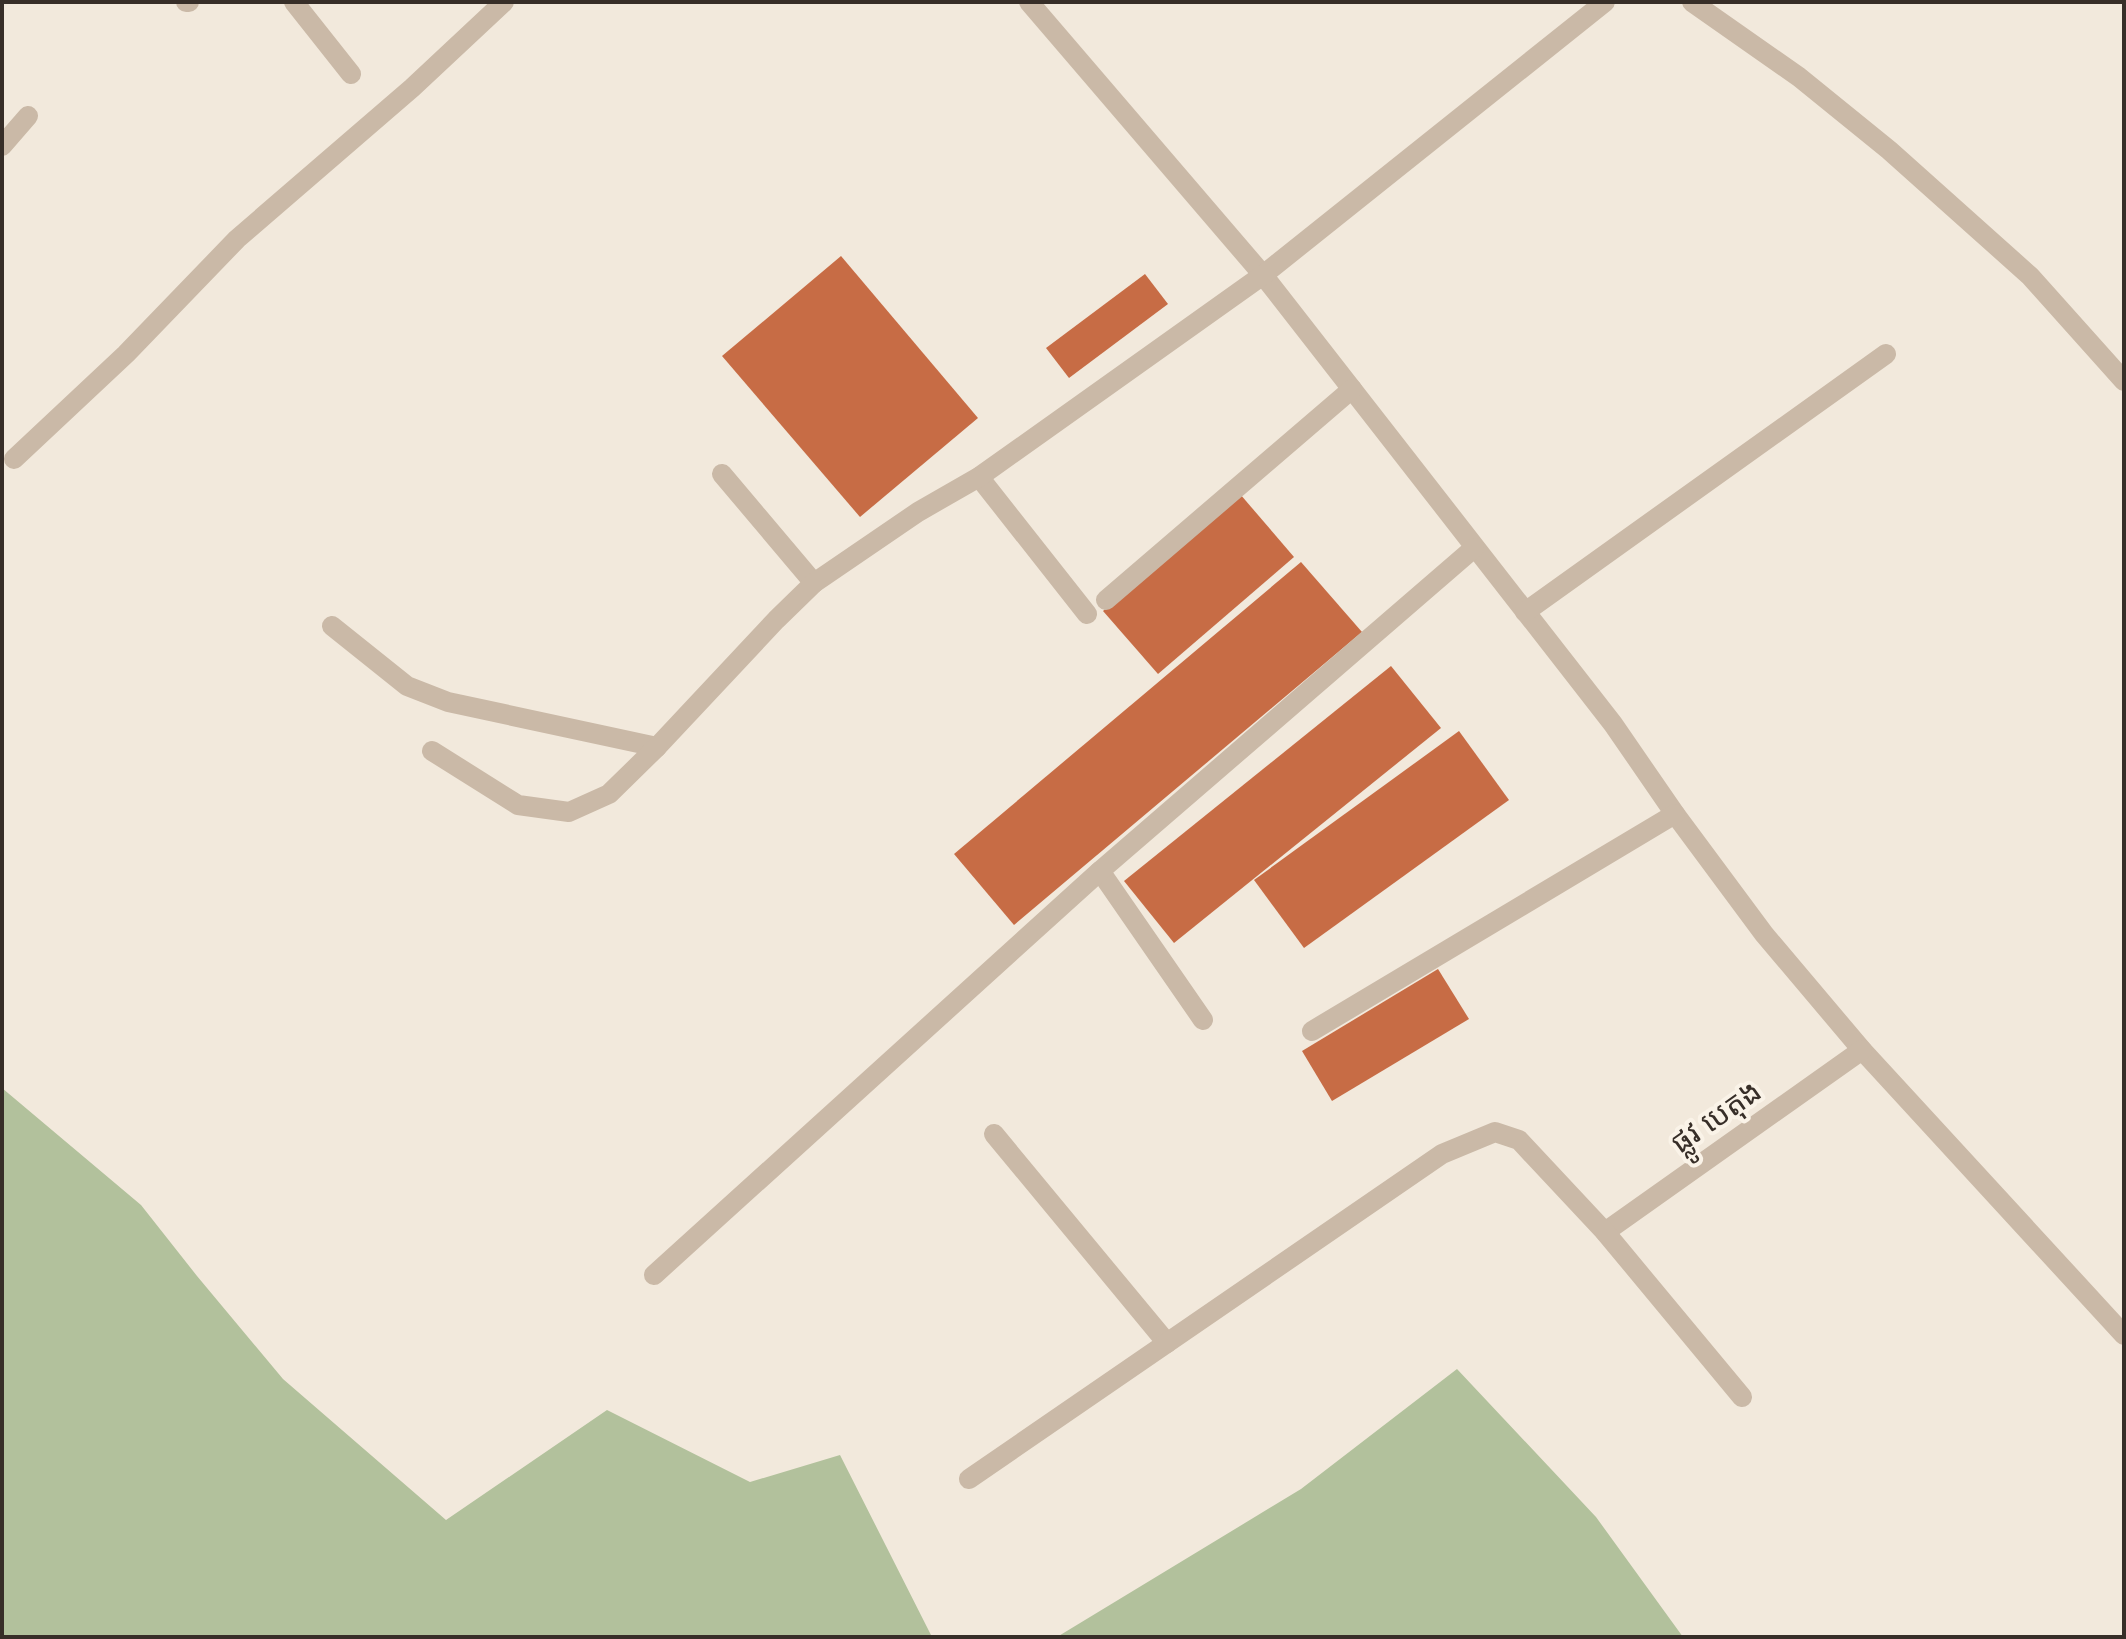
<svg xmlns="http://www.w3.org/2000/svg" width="2126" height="1639" font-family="'Space Grotesk','Noto Sans Khmer',sans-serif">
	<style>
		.green { fill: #b2c19c }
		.building { fill: #c76c45 }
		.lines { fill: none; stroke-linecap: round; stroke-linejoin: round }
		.minor { stroke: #cab9a7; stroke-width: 20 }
		.labels { text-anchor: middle; stroke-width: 8; stroke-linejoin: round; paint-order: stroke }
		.street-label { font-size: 30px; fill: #372e28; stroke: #faf3e8 }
	</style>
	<rect width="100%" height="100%" fill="#f2e9dc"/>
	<g class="green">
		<path d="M2,1088l139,117 56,71 86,103 163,141 161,-110 143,72 90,-27 92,182h-930z"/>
		<path d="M1457,1369l139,148 87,120h-626l244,-148z"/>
	</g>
	<g class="building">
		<path d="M841,256l137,162 -118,99 -138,-161z"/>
		<path d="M1145,274l23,30 -99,74 -23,-30z"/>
		<path d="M1240,494l54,63 -136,117 -55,-63z"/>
		<path d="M1301,562l61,70 -348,293 -60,-71z"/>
		<path d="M1391,666l50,62 -267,215 -50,-62z"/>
		<path d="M1459,731l50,69 -205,148 -50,-68z"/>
		<path d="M1438,969l31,50 -137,82 -30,-50z"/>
	</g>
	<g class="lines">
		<g class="minor">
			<path d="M186,2h3"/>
			<path d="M294,2l57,72"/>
			<path d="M1029,2l234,273 350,449 62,90 89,120 98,116 262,285"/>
			<path d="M1692,2l107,75 90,73 141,126 94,105"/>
			<path d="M2,146l26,-30"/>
			<path d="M14,459l112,-105 111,-115 175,-151 92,-86"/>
			<path d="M722,474l92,109"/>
			<path d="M979,477l108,137"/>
			<path d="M1106,600l246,-211"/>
			<path d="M1525,612l361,-258"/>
			<path d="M332,626l75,60 41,16 209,45"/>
			<path d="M432,751l86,54 51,7 40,-18 48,-47 119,-127 38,-37 104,-71 61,-35 284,-202 342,-273"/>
			<path d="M1100,871l103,149"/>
			<path d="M1312,1031l363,-217"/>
			<path d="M994,1134l173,209"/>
			<path d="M1605,1232l257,-182"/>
			<path d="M654,1275l446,-404 374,-323"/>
			<path d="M969,1479l473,-325 53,-22 24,8 86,92 137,165"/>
		</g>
	</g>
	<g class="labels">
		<g class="street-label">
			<text transform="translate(1716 1117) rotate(-35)" y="10">ផ្លូវ បេតុង</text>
		</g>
	</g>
	<rect width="2126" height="1639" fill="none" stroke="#372e28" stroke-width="8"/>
</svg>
